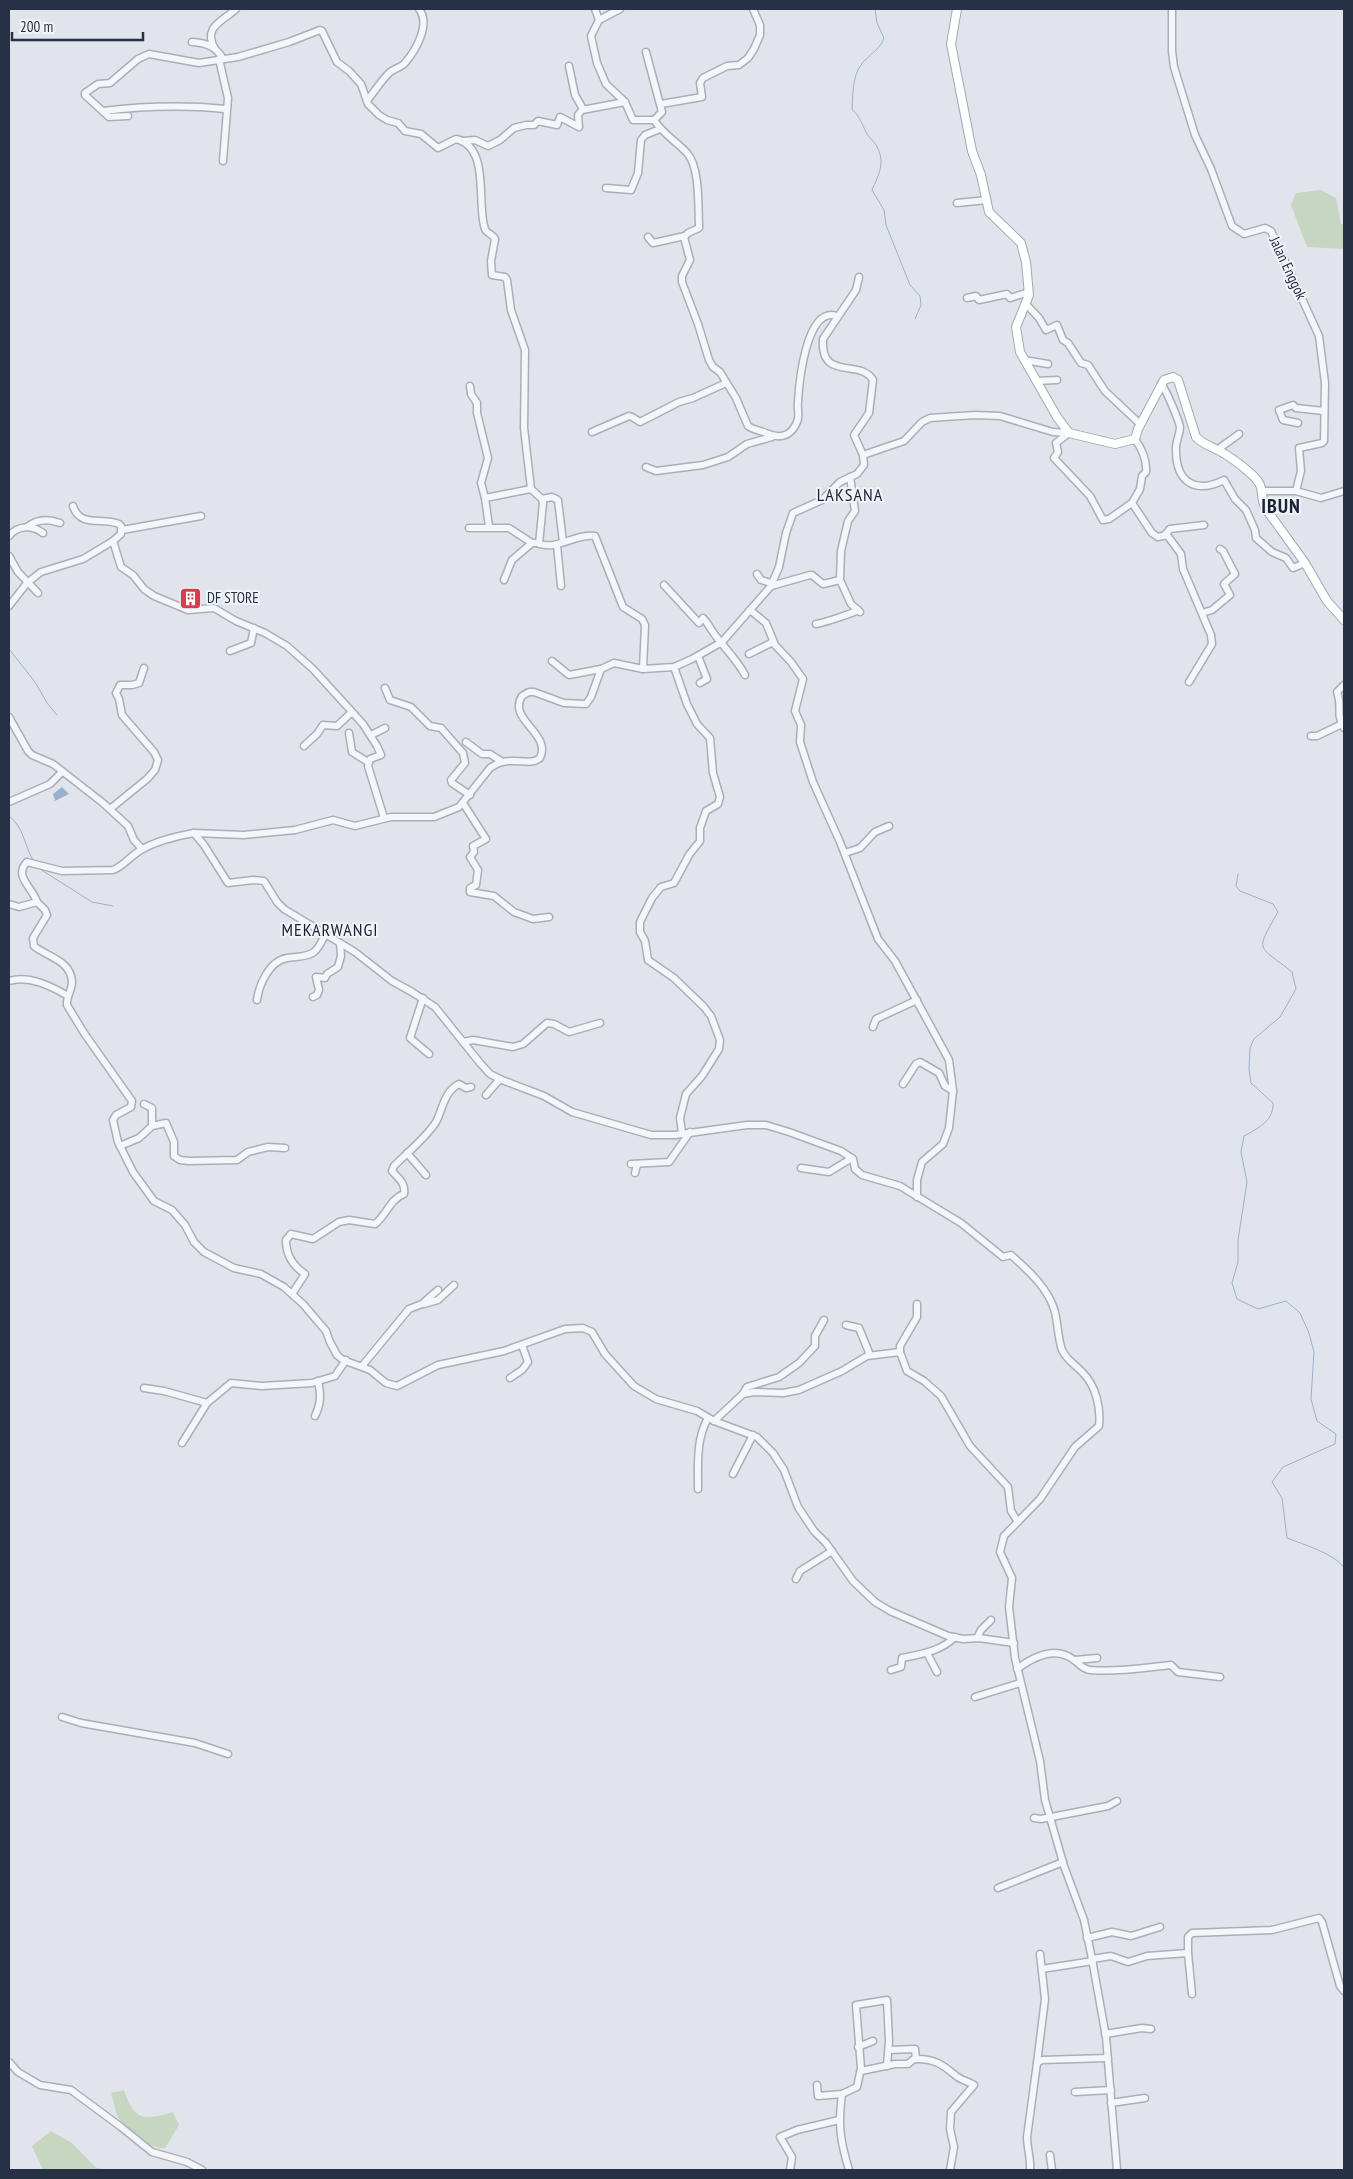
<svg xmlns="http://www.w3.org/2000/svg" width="1353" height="2179" font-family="'PT Sans Narrow',sans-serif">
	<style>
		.green { fill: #c6d6c1 }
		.water { fill: #98b1cf }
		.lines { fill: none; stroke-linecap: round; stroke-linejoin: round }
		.stream { stroke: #98b1cf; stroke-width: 1 }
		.minor-casing { stroke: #a9afb9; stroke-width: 9 }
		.major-casing { stroke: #9ea8b8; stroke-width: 10 }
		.minor { stroke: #f4f6f9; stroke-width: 6 }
		.major { stroke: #fff; stroke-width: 8 }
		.labels { text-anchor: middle; stroke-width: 4; stroke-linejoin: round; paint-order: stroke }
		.street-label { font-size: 15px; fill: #273145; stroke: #f1f4f8 }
		.poi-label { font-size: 15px; fill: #273145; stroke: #f1f4f8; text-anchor: start }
		.quarter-label { font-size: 18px; letter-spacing: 1px; fill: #192236; stroke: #f1f4f8 }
		.district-label { font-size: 20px; font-weight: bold; letter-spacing: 1px; fill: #192236; stroke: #f1f4f8 }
	</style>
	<rect width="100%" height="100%" fill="#e1e5eb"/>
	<g class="green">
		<path d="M1321,190l15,8 5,26h3v25l-37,-2 -16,-42 5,-12z"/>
		<path d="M124,2090c10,30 19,31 49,22l6,13 -14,23c-14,2 -37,-17 -45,-28 -5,-7 -6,-19 -9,-27z"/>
		<path d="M51,2131l21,12 24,25 15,2h-68l-11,-24z"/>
	</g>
	<path class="water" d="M62,787l7,7 -16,8 2,-2 -2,-6z"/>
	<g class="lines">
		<g class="stream">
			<path d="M875,9l2,14 7,15c-4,12 -16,17 -23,27 -9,12 -8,30 -9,44 9,10 8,11 14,23 2,5 7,8 10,13 10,17 3,29 -4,45l12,20 2,15 24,60 10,11 1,9 -6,14"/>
			<path d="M9,649l26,33 12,21 10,12"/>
			<path d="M9,816c15,11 15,29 24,44"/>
			<path d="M40,869l52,33 21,4"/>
			<path d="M1238,874l-2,12 4,5 33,13 5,8c-24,42 -20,32 14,60l4,17 -16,28 -26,22 -4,9 -1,21 2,14 22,20c1,18 -16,26 -29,33l-3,16 6,30 -9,58v22l-6,21 5,16 21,10 28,-8 14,12 9,20 5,19 -3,47 6,22 19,13 -1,10 -52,23 -11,15 10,16 5,40c15,6 49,16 57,30"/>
		</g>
		<defs>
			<g id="minor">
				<path d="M595,9l4,11 -8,16 6,27 9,21 19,18 8,18h21c9,14 22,21 33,33 13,14 11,53 12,72v3l-11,5 -4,4 6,23 -8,16v6l16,42 11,36 4,7 7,5 16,26 12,28c5,4 12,4 18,7 13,6 25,4 31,-11 3,-6 0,-13 1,-20 1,-18 8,-97 39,-86"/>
				<path d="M1172,9v42l2,16 21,68 16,34 21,57 12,8 21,-6 6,3 48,105 6,47 -1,58 -2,2 -23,5 2,23 -5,20"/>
				<path d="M599,20l21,-11"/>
				<path d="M192,42c14,1 24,4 31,17"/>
				<path d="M215,49c-13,-22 8,-28 21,-40"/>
				<path d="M646,52l16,60 -8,8"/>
				<path d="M219,59l9,39 -5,63"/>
				<path d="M569,66l6,29 8,14"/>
				<path d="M367,101c7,-9 14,-20 22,-28 5,-5 12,-5 16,-10 11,-13 26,-39 14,-54"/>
				<path d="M661,104l41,-7 -2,-14 3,-5 24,-12 12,-1 9,-7 6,-9 6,-14v-10l-7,-16"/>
				<path d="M103,111c41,-5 82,-6 123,-2"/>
				<path d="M128,116l-19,1 -24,-22v-2l13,-9 12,-1 28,-24 11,-5 50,9 39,-6 51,-15 31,-12 2,1 15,31 12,9 12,13 7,20 11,11 8,5 11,3 7,8 16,3 17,14 18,-9c35,8 20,66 29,90 2,5 8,5 10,10l-4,22 1,14 13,2 2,3 4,30 14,40 -1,78 7,61 11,10 1,4 -4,41c20,6 37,-11 56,-8l28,71 19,12 3,6 -2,44"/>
				<path d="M462,141l13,-1 13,6 12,-6 14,-12 12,-3h8l4,-4 19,4 3,-8 19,10 -1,-12 4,-5 43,-8"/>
				<path d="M606,188l25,2 7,-17 3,-33 4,-5 15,-6"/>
				<path d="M957,203l30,-3"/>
				<path d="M648,237l5,6 32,-7"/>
				<path d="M859,277l-3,13 -33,49c-3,43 37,19 50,41l-4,33 -15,22 9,20"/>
				<path d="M967,298l9,-2 3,4 28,-6 3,4 19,-6"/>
				<path d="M1025,303l14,15 7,12 11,-5 6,15 5,3 13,20 7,2 17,26 35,33"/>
				<path d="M1024,360l24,4"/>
				<path d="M1036,381l21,-1"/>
				<path d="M1161,384c5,5 18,37 19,43 0,8 -5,15 -4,23 0,33 20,44 48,30l11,19 11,11 9,20 1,8 16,14 14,6 7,10 12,-5"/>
				<path d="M470,386l1,8 6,9v10l11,45 -7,25 4,15"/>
				<path d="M1298,423l-15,-3 -4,-10 14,-5 3,3 28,3"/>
				<path d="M592,432l37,-16 3,1 8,5 39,-20 14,-4 33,-15"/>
				<path d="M1069,433l-13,10 2,9 -4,6 36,38 13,24 6,-1 23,-16"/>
				<path d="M1135,439c7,10 12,21 11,33l-4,4 -2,13 -8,14 20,30 6,4 9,-2 14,19 2,15 28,66 1,9 -23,38"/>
				<path d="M1217,450l22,-16"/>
				<path d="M646,467l10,4 47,-6 25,-8 19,-13 25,-7"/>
				<path d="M850,477l5,34 -7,10 -7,30 -1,29 11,24 9,8"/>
				<path d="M1262,491h34l25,7 23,-7"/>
				<path d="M542,499l10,-2 6,3 5,42"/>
				<path d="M73,506c7,22 29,11 46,18l2,2v8l-8,7"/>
				<path d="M489,526l-4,-28 46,-9"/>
				<path d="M27,527c10,-8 22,-8 33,-4"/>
				<path d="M469,528h40l23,15"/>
				<path d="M122,530l79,-14"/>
				<path d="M1165,535l5,-6 34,-4"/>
				<path d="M9,536c9,-11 23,-11 34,-3"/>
				<path d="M557,545l4,41"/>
				<path d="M9,556l9,16 20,21"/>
				<path d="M757,574l4,6 10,3"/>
				<path d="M504,580l8,-20 20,-17h3"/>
				<path d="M664,585l35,38 4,-5c5,5 6,9 10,14 10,15 23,26 32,43"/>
				<path d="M771,586l39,-11h2l11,9 17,-4"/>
				<path d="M9,606l18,-23 14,-11 42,-13 30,-18 8,26 12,8 11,14 10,7 34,14 26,-2 22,13 29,12 22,13 26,23 50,55 14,22 4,9 -11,4 -2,7 16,52"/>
				<path d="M750,610l16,13 9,22 16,17 12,17 -8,32 6,14 -1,17 13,40 27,60 38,97 17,22 54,99 4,31 -4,37 -6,16 -21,18 -5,18v17"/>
				<path d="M1202,613l10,-3 18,-15 -6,-11 11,-10 -12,-23 -3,-2"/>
				<path d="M816,624c7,-1 38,-11 42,-14"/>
				<path d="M230,651l21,-8 3,-15"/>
				<path d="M749,654l24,-12"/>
				<path d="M698,656l9,23 -7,4"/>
				<path d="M552,661l17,14 32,-6 13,-6 29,6 31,-2 18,-8 30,-17 49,-56 8,-19 7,-34 7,-20 29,-13 18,-18 17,-8 7,-9 -1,-10 41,-14 18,-19 8,-4 45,-3 25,1 53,16 16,1"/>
				<path d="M674,667l13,37 10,20 13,14 3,35 7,24 -2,7 -12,7 -6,17v13l-11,14 -15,28 -13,4 -9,11 -12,24v10l5,9 3,19 26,18 30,29 7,9 9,24 -1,9 -17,27 -16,18 -6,24 2,15"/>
				<path d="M1344,685l-7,7c6,16 -2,20 7,36"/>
				<path d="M385,688l5,12 21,7 19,19 11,2 22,25 2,10 -14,17 1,3 18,12"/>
				<path d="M9,717l19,34 4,4 21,9 50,39 25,23 6,14 8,9"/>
				<path d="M349,733l3,19 16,10"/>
				<path d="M371,735l14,-7"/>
				<path d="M1311,736h6l25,-12"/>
				<path d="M466,742l16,12h8l11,7"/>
				<path d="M304,746l13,-12 6,-9 14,1 15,-14"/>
				<path d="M9,802l41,-18 12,-12"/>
				<path d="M463,803l23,36 -13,7 1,6 -4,5 8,13 -2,15 -6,3v4l24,4 20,16 19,7 16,-2"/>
				<path d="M110,809l37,-30 8,-9 3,-10 -4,-8 -32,-37 -3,-16 -3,-6 4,-8h12l7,-2 5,-15"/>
				<path d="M194,833l50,2 51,-5 38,-10 22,6 36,-9h43l25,-10 31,-39c21,-15 38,0 50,-10 12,-25 -33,-38 -18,-62l7,-4h5l30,11 22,1 5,-7 10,-28"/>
				<path d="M845,853l15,-5 15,-16 14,-6"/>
				<path d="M37,902l8,8 2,5 -14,23 1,8c13,11 37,14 38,36 0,8 -6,15 -5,23l17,28 48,68 -1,6 -15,8 -3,5 5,22 15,30 21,29 18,9 13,15 9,17 10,10 30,16 27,6 23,13 19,17 23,27 4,11 7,13 6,5 27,10 16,13 11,3 41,-21 66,-14 61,-22 18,-1 9,4 13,22 29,32 22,13 41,12 17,10 29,-27 11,-2 29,1 16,-3 43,-19 25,-15 33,-4 7,19 17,10 17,15 29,50 38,41 3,24 7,11"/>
				<path d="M9,904l10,3 18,-5c-4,-14 -24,-26 -10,-40l35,9 51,-1c11,-4 17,-14 28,-20 15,-9 36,-14 53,-17l10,12 24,38 25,-3 11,1 13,21 7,7 71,43 37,29 20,11 23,15 45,56 10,11 12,6 42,16 28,16 79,23h24l72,-10h19l23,7 52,19 12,8 2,10 7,6 38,11 61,37 42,34 8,-2c18,16 38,34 44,57 3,13 3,27 7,38 5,11 14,15 21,23 13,13 18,35 16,53l-24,21 -35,52 -36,37 -4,16 12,26 -3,29 6,51 25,103 5,39 19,66 20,54 8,39 14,78 11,133"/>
				<path d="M9,981c20,-6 42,5 59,15"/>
				<path d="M313,997l4,-2 2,-5 -3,-13 9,1 2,-4 11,-7 3,-11 -1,-13"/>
				<path d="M423,998l-13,40 19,16"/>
				<path d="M257,1000c2,-15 12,-39 30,-42 9,-2 19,0 27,-6 5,-4 8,-11 11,-17"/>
				<path d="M873,1027l3,-8 41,-19"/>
				<path d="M463,1042l10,-2 40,7 10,-3 24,-21 7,1 15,8 31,-9"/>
				<path d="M903,1084l13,-20 4,-2 19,11 6,13 8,5"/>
				<path d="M486,1095l14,-16"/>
				<path d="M144,1104l8,4v18"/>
				<path d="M120,1146l19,-8 13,-12 14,-3 8,19v14l6,4 9,1 48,-1 11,-8 20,-5 17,1"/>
				<path d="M407,1153l19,22"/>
				<path d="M631,1164l38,-2 21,-30"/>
				<path d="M801,1168l28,4 23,-14"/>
				<path d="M635,1173l2,-8"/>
				<path d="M292,1294l13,-20c-12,-8 -19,-20 -19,-34l5,-6 22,5 26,-17 10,-2 26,4c11,-8 15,-25 29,-30 2,-11 -6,-16 -12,-23l2,-5c11,-11 37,-33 43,-46 6,-13 8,-29 22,-36l7,4 5,-1"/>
				<path d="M424,1304l14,-4 16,-15"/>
				<path d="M846,1325l13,3 11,27"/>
				<path d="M900,1352v-6l17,-29v-13"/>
				<path d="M362,1366l47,-57 13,-5 16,-14"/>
				<path d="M510,1378l12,-8 6,-8 -6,-17"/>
				<path d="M144,1388l20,3 43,12"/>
				<path d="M743,1394l4,-7 32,-10 20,-14 16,-17v-10l9,-16"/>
				<path d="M315,1416c6,-12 6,-21 3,-35"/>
				<path d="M714,1421l43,16 16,16 11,17 14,37 16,24 12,12 27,38 22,21 15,9 58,25 15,3 16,-1 35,5"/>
				<path d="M182,1443l25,-40 24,-20 31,3 50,-3 23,-7 11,-16"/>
				<path d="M733,1474l20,-39"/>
				<path d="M698,1489c0,-25 -2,-50 10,-71"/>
				<path d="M796,1579l4,-8 32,-20"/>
				<path d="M977,1638l4,-8 10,-10"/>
				<path d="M927,1653l10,19"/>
				<path d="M1075,1660l22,-2"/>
				<path d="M1017,1669c16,-12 38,-24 57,-9 6,4 8,9 16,10 27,2 54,-2 81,-5l7,7 42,5"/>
				<path d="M891,1670l10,-3 1,-9c20,-4 39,-7 53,-21"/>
				<path d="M975,1697l45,-14"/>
				<path d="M62,1717l19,6 114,20 33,11"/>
				<path d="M1034,1818l7,1 67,-13 9,-5"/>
				<path d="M998,1888l65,-26"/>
				<path d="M1087,1938l25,-6 19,4 29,-9"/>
				<path d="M1188,1953l4,41"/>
				<path d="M1092,1959l19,-3 17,6 19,-6 41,-3v-16l4,-4 80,-3 47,-12 3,4 18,64 4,5"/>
				<path d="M1042,1969l51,-8"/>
				<path d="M1105,2034l37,-6 9,1"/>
				<path d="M858,2047l15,-6"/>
				<path d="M889,2050l26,-1 1,10"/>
				<path d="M9,2062l9,10 22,13 31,5 50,37 31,25 35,10 15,8"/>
				<path d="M1037,2063l8,-64 -5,-45"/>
				<path d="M861,2071l34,-7h13l6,-5c19,-1 28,5 41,16 5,5 13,6 19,10l-23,27 -1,17 4,18 -4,23"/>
				<path d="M817,2085l1,11 24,-2"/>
				<path d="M1075,2092l36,-2"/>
				<path d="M1111,2103l34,-5"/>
				<path d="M1050,2155l2,15"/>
				<path d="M790,2170l2,-13 -12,-20 17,-7 42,-10"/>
				<path d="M849,2170c-9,-30 -11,-45 -7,-76l15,-7 4,-19 -5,-63 31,-5 2,41 -2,25"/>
				<path d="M1030,2170c1,-12 -3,-22 -3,-33l10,-74 5,-3 66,-2"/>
			</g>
			<path id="major" d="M957,9l-6,35 21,107 9,24 8,37 32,31 5,19 3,33 -13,32 4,25 37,65 12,16 46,11 20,-5 3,-10 26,-49 9,-3 5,3 18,57c7,8 18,10 27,16 9,5 31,21 36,30 5,8 1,16 7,26l39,54 22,38 17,19"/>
		</defs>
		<use href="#minor" class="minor-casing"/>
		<use href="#major" class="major-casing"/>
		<use href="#minor" class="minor"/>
		<use href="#major" class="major"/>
	</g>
	<defs>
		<symbol id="building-square" viewBox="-11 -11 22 22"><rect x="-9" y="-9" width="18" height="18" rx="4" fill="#de384d" stroke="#f1f4f8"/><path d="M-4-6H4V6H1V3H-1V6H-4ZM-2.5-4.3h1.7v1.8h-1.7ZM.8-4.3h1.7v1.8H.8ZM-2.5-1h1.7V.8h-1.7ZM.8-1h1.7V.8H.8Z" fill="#fff"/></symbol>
	</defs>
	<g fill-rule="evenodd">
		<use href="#building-square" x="178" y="586" width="25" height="25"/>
	</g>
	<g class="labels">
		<g class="street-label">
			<text transform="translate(1288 268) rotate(65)" y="5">Jalan Enggok</text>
		</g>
		<g class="poi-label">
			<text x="207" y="603">DF STORE</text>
		</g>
		<g class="quarter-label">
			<text x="850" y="501">LAKSANA</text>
			<text x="330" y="936">MEKARWANGI</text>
		</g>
		<g class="district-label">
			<text x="1281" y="513">IBUN</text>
		</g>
	</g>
	<rect width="1353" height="2179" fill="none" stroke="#273145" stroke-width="20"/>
	<path d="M12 32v8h131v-8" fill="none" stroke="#273145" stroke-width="2.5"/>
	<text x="20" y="32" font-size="15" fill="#273145" stroke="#f1f4f8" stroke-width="4" paint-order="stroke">200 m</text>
</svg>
